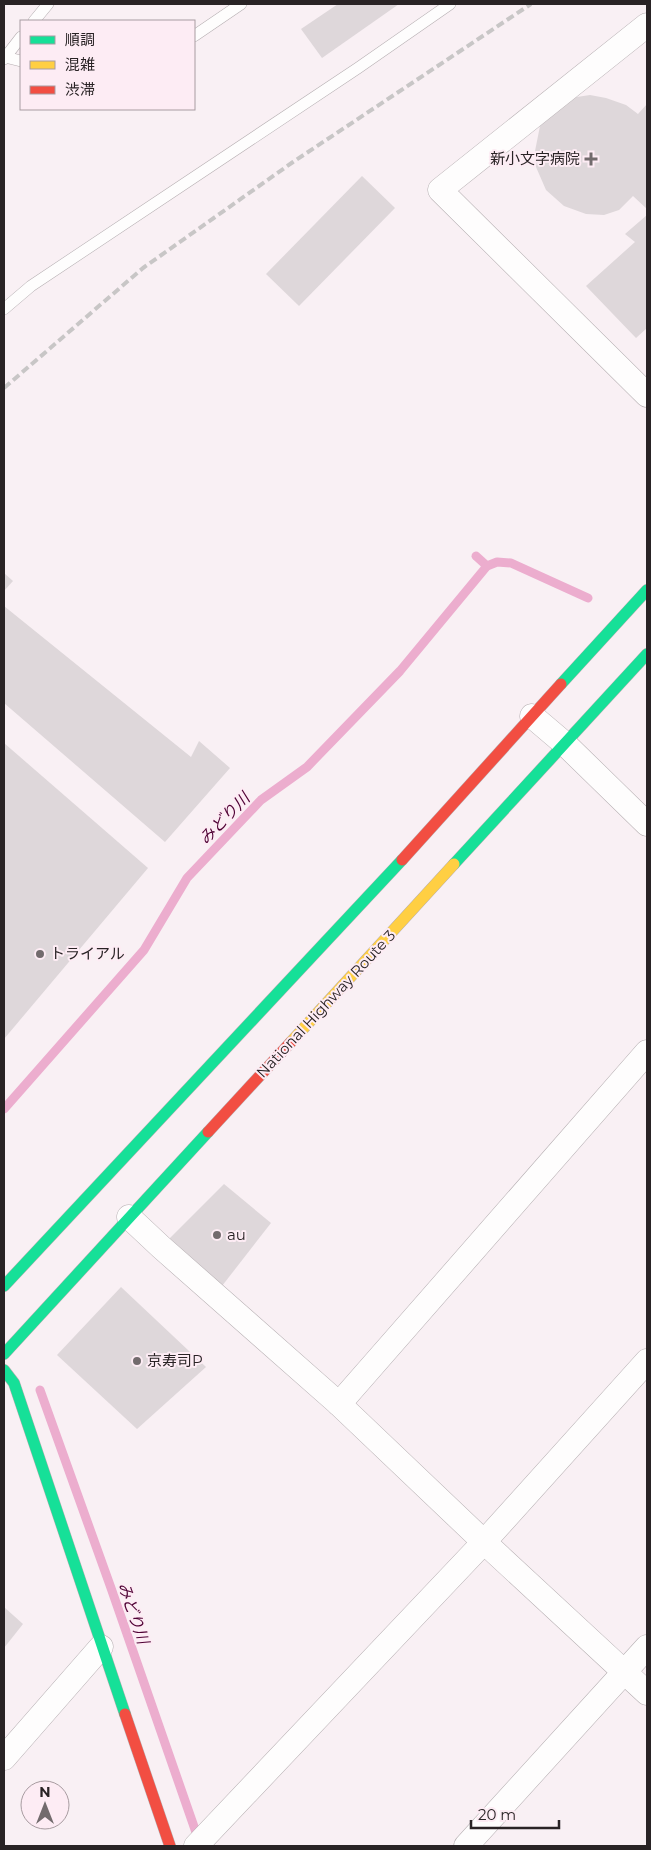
<svg xmlns="http://www.w3.org/2000/svg" width="651" height="1850" font-family="Montserrat,'Noto Sans JP',sans-serif">
	<style>
		.lines { fill: none; stroke-linecap: round; stroke-linejoin: round }
		.stream { stroke: #ecadce; stroke-width: 9 }
		.building { fill: #ded7da }
		.lane-casing { stroke: #b5aeb1; stroke-width: 12 }
		.street-casing { stroke: #b5aeb1; stroke-width: 25 }
		.fast-casing { stroke: #b5aeb1; stroke-width: 12 }
		.slow-casing { stroke: #b5aeb1; stroke-width: 12 }
		.jam-casing { stroke: #b5aeb1; stroke-width: 12 }
		.lane { stroke: #fefdfd; stroke-width: 11 }
		.street { stroke: #fefdfd; stroke-width: 24 }
		.fast { stroke: #16e098; stroke-width: 11 }
		.slow { stroke: #ffcf43; stroke-width: 11 }
		.jam { stroke: #f24e42; stroke-width: 11 }
		.rail { stroke: #c8c6c6; stroke-width: 4; stroke-dasharray: 8 4; stroke-linecap: butt }
		.poi-dot { fill: #726b6d; stroke: #fdecf4; stroke-width: 2 }
		.labels { text-anchor: middle; stroke-width: 4; stroke-linejoin: round; paint-order: stroke }
		.poi-label { font-size: 15px; fill: #292325; stroke: #fdecf4; text-anchor: start }
		.street-label { font-size: 15px; fill: #292325; stroke: #fdecf4 }
		.water-label { font-size: 16px; font-style: italic; fill: #4f0134; stroke: #fdecf4 }
	</style>
	<rect width="100%" height="100%" fill="#f9f0f4"/>
	<g class="lines">
		<g class="stream">
			<path d="M476,556l11,10"/>
			<path d="M4,1109l140,-159 43,-72 74,-78 46,-33 93,-96 87,-105 10,-4 14,1 77,35"/>
			<path d="M40,1390l71,198 88,253"/>
		</g>
	</g>
	<g class="building">
		<path d="M338,4h61l-77,54 -21,-29z"/>
		<path d="M590,95l16,3 20,7 12,9 9,-10v105l-14,-13 -14,14 -15,5 -18,-1 -22,-8 -18,-16 -10,-23 -1,-16 5,-25 12,-14 18,-14z"/>
		<path d="M362,176l33,32 -96,98 -33,-32z"/>
		<path d="M647,215v113l-11,10 -50,-52 49,-44 -10,-8z"/>
		<path d="M4,573l9,8 -9,10z"/>
		<path d="M4,606l187,151 8,-16 31,27 -65,74 -161,-139z"/>
		<path d="M4,743l144,125 -144,171z"/>
		<path d="M224,1184l47,39 -56,72 -54,-48z"/>
		<path d="M121,1287l85,80 -69,62 -80,-74z"/>
		<path d="M4,1607l19,17 -19,24z"/>
	</g>
	<g class="lines">
		<defs>
			<g id="lane">
				<path d="M34,21l14,-17"/>
				<path d="M194,36l47,-32"/>
				<path d="M5,57l16,4"/>
				<path d="M4,59l17,-22"/>
				<path d="M4,309l27,-23 327,-218 92,-64"/>
			</g>
			<g id="street">
				<path d="M647,25l-207,165 207,205"/>
				<path d="M532,716l33,28 82,80"/>
				<path d="M129,1217l32,30 178,157 145,138 163,151"/>
				<path d="M339,1404l308,-352"/>
				<path d="M4,1758l97,-111"/>
				<path d="M196,1846l288,-304 163,-181"/>
				<path d="M466,1846l181,-199"/>
			</g>
			<g id="fast">
				<path d="M561,684l86,-94"/>
				<path d="M454,864l193,-210"/>
				<path d="M4,1286l398,-426"/>
				<path d="M4,1354l204,-222"/>
				<path d="M4,1370l10,13 111,331"/>
			</g>
			<path id="slow" d="M291,1042l163,-178"/>
			<g id="jam">
				<path d="M402,860l159,-176"/>
				<path d="M208,1132l83,-90"/>
				<path d="M125,1714l45,132"/>
			</g>
		</defs>
		<use href="#lane" class="lane-casing"/>
		<use href="#street" class="street-casing"/>
		<use href="#fast" class="fast-casing"/>
		<use href="#slow" class="slow-casing"/>
		<use href="#jam" class="jam-casing"/>
		<use href="#lane" class="lane"/>
		<use href="#street" class="street"/>
		<use href="#fast" class="fast"/>
		<use href="#slow" class="slow"/>
		<use href="#jam" class="jam"/>
		<path class="rail" d="M4,388l139,-120 150,-106 238,-158"/>
	</g>
	<g class="poi-dot">
		<path d="M588.5 151.5h5v5h5v5h-5v5h-5v-5h-5v-5h5z"/>
		<circle cx="40" cy="954" r="5"/>
		<circle cx="217" cy="1235" r="5"/>
		<circle cx="137" cy="1361" r="5"/>
	</g>
	<g class="labels">
		<g class="poi-label">
			<text x="580" y="164" text-anchor="end">新小文字病院</text>
			<text x="50" y="959">トライアル</text>
			<text x="227" y="1240">au</text>
			<text x="147" y="1366">京寿司P</text>
		</g>
		<g class="street-label">
			<text transform="translate(326 1004) rotate(-47)" y="5">National Highway Route 3</text>
		</g>
		<g class="water-label">
			<text transform="translate(224 818) rotate(-46)" y="6">みどり川</text>
			<text transform="translate(134 1613) rotate(71)" y="6">みどり川</text>
		</g>
	</g>
	<rect width="651" height="1850" fill="none" stroke="#292325" stroke-width="10"/>
	<rect x="20" y="20" width="175" height="90" fill="#fdecf4" stroke="#a89ca1"/>
	<rect x="30" y="36" width="25" height="8" fill="#16e098" stroke="#a89ca1"/>
	<text x="65" y="45" font-size="15" fill="#292325">順調</text>
	<rect x="30" y="61" width="25" height="8" fill="#ffcf43" stroke="#a89ca1"/>
	<text x="65" y="70" font-size="15" fill="#292325">混雑</text>
	<rect x="30" y="86" width="25" height="8" fill="#f24e42" stroke="#a89ca1"/>
	<text x="65" y="95" font-size="15" fill="#292325">渋滞</text>
	<g transform="translate(45 1805)"><circle r="24" fill="#fdecf4" stroke="#a89ca1"/>
	<path d="M0-4L9 19L0 12L-9 19Z" fill="#726b6d"/>
	<text y="-8" font-size="14" font-weight="bold" text-anchor="middle" fill="#292325">N</text>
	</g>
	<path d="M471 1820v8h88v-8" fill="none" stroke="#292325" stroke-width="2.5"/>
	<text x="478" y="1820" font-size="15" fill="#292325" stroke="#fdecf4" stroke-width="4" paint-order="stroke">20 m</text>
</svg>
